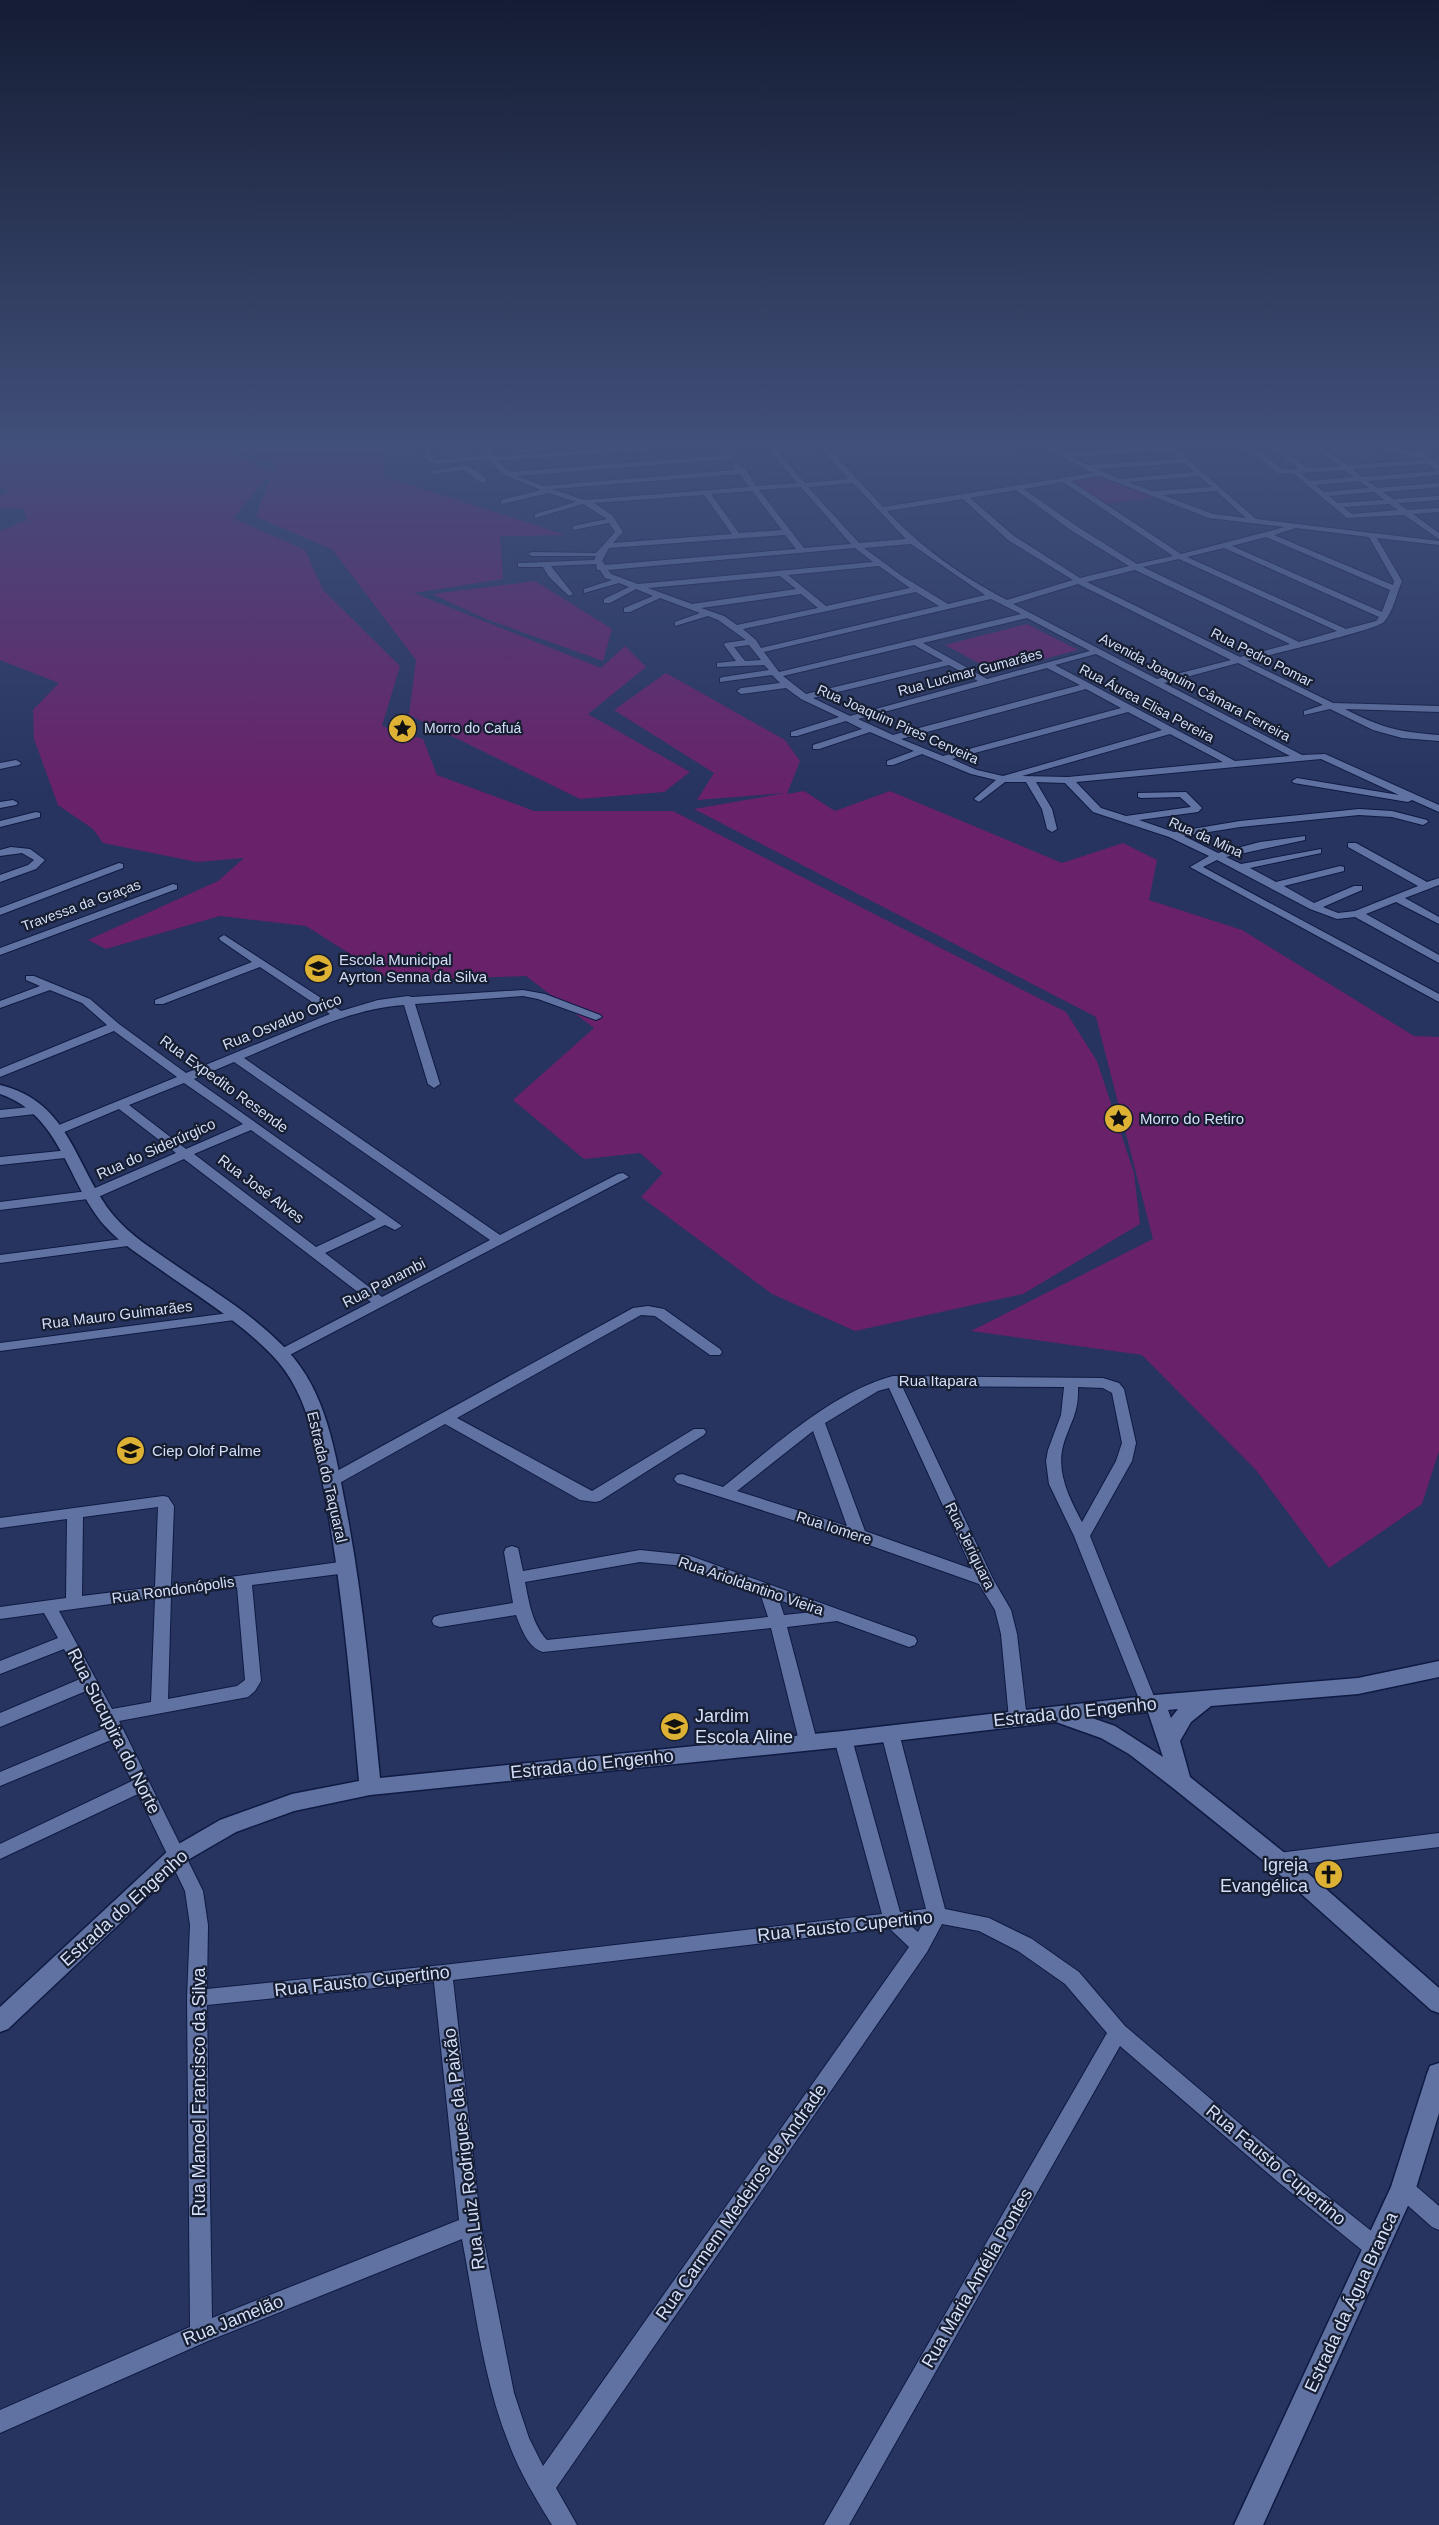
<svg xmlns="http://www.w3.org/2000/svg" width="1439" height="2525" font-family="Helvetica,sans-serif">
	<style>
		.green { fill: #692169 }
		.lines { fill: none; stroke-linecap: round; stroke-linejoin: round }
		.stream { stroke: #439cae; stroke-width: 3 }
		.minor-casing { stroke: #0f1a42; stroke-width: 2 }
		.tertiary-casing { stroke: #0f1a42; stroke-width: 3 }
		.motorway-casing { stroke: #0f1a42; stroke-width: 2 }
		.minor { fill: #6072a2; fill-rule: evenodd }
		.tertiary { fill: #6072a2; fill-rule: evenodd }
		.motorway { fill: #bc9418; fill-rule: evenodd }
		.labels { text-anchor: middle; stroke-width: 4.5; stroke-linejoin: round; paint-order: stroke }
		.far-street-label { font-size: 14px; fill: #d4dffa; stroke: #171e31 }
		.far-poi-label { font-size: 14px; fill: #d4dffa; stroke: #171e31; text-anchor: start }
		.poi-label { font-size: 15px; fill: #d4dffa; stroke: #171e31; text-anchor: start }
		.street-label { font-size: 15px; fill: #d4dffa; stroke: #171e31 }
		.near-street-label { font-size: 18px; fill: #d4dffa; stroke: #171e31 }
		.near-poi-label { font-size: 18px; fill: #d4dffa; stroke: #171e31; text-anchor: start }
	</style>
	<rect width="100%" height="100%" fill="#26345f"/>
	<g class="green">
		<path d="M25,442l172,2 27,5 50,23 2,-7 -50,-22 -7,-1h167l-3,34 183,59 -66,1 3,43 -89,14 187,75 24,-22 21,21 -58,47 102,58 -26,20 -84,7 -171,-84 7,-55 -84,-111 -76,-32 16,-43 -11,10 -28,34 72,32 18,40 77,76 -18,60 41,13 14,36 97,36h139l393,201 31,49 37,112 6,51 -117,70 -168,37 -83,-37 -131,-97 22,-24 -23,-20 -56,6 -71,-59 81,-72 -68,-52 -133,5 -87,-55 -86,-10 -114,33 -18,-9 130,-59 26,-23 -47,4 -94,-19 -10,-14 -35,-24 -24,-66 -1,-29 26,-27 -59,-23v-129l27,-11 -3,-11 -24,-1v-11l9,-7 -9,-2v-40z"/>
		<path d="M1101,475l54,22 -47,7 -39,-24z"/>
		<path d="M535,581l77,48 -9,32 -117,-42 -54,-25z"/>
		<path d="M1027,624l51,26 -83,22 -50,-27z"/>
		<path d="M666,673l119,67 15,21 -13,33 17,-3 31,20 55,-20 172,72 61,-20 34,17 -8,40 93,30 172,106 25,1v414l-17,53 -93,64 -73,-98 -114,-115 -171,-24 182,-92 -57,-222 -402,-208 91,-16 -88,7 17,-27 -100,-63z"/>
	</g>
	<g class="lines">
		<path class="stream" d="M1387,442l16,7"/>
		<defs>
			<g id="minor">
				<path d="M482,442h23l-15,3 4,12 194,-15h30l-4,2 -217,17 12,11 221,-17 4,2 -4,2 -213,17 26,10 193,-16 -4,-5 4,-2 10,7 10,16 41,-3 -35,-41h7l36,41 44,-4 -34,-37h8l60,65 210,-34 -61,-31h8l23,11 102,-7 -4,-4h7l88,77 183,22v4l-62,-7 25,43c-5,12 -9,31 -18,41 -7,8 -117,33 -137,39l86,42 106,3v6l-94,-3c37,19 53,23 94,26v6l-37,-3 -29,-8 -43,-21 -26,6v-4l19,-6 -85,-42 -74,20 138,72 23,-1 114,51v7l-27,-12 -4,2 -114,-19 -2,-2 5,-3 102,17 -78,-36 -245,23 25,26 25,8 65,-9 -11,-10 -39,1 -3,-1v-4l48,-1 16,16 -4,4 -59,8 35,12 66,-11 119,-12 33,2 35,9 1,2 -5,3 -31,-8 -33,-2 -119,12 -56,9 34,17 42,-11 45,-6v4l-79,17 15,7 80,-15v4l-71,15 26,14 64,-16 4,1v4l-60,15 30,17 40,-17h8v4l-39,17 15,6 17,-2 63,-25 -70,-39v-4h8l71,39 12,-4v7l-34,13 34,19v7l-43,-22 -30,12 73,41v8l-84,-46 -18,2 -27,-10 -93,-49 -14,7 236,127v8l-249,-135 19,-11 -40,-19 -76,-25 -28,-29 -29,-1 16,27 5,20 -5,3 -5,-3 -5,-20 -16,-27h-21l-26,20 -5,-3 2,-2 20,-17 -25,-6 -49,-20 -29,11h-6v-4l27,-10 -44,-19 -51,17h-6v-4l49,-16 -16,-8 -49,15h-6v-4l48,-15 -38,-18 -15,-11 -45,6 -4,-3 4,-3 39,-5 -8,-8 -52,7v-4l3,-1 46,-7 -5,-5 -47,2v-4l19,-2 -12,-16 1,-2 21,-3 -28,-20 -10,-4 -33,10v-4l25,-9 -40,-15 -30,14h-6v-4l29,-12 -17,-7 -26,14h-6v-4l25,-12 -10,-4 -35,10v-4l28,-9 -7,-2 -5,-8h-3l-1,-6 -45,2 22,28 -4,2 -20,-19 -6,-10h-25v-4h3l73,-3 2,-4h-64l-4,-2 4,-2 64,1 19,-21 -6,-9 -36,7v-4l34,-7 -24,-15 -48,14v-4l41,-12 -27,-9 -48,11v-4l40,-10 -37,-15 -16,-16 -53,5 -7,-2 -6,-13 6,-1 8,12 51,-5zM1169,450l10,9 -91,6 -17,-8zM1184,463l10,9 -74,7 -24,-10zM740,474l9,13 -165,13 -32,-11zM1100,476l109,42 76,9 -104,27 -110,-73zM1199,476l12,11 -58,4 -25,-9zM1063,482l110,74 -36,8 -59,-37 -54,-38zM853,483l53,56 -47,4 -51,-56zM801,487l50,57 -47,4 -45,-58zM1016,490l56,41 57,35 -49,12 -66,-42 -44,-38zM752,491l30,39 -43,3 -28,-39zM1216,491l30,27 -33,-4 -50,-19zM704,495l28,39 -119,9 10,-11 -11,-17 -18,-12zM963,499l45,41 65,40 -66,20c-43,-22 -88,-54 -120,-89zM1296,528l73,9 25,44 -1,4 -119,-50zM785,535l11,14 -191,16 -3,-4 7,-13zM1266,537l124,53 -8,22 -150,-66zM911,544l74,51 -37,9 -46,-28 -38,-28zM855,548l18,14 -235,22 -27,-10 -3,-4zM1224,548l155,69 -3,4 -30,8 -159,-72zM1179,559l158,72 -38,11 -156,-75zM879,566l31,22 -84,18 -38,-31zM1135,570l155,74 -50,13 -153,-75zM780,576l16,13 -104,15 -44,-16zM1078,584l153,76 -74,19 -144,-75zM916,592l23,14 -178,42 -5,-8 -13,-11zM801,594l17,14 -81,17 -13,-9 -23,-8zM991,599l30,15 -242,58 -15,-20zM1027,618l63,33 -103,28 -64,-36zM749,645l12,15 -16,1 -11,-14zM914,645l29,16 -137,33 -23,-18zM1096,654l194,102 -55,5 -180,-96zM949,665l29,16 -128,35 -37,-18zM1047,668l33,17 -187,50 -35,-16zM1086,689l35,19 -178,48 -42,-17zM1128,712l34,18 -159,46 -26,-6 -25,-11zM1170,734l53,28 -155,15 -46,-1z"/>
				<path d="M1239,442h8l37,28 15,-1 -33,-27h7l34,26 32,-2 -31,-24h7l32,23 92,-6v4l-87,6 10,8 77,-6v4l-71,6 9,7 62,-5v4l-56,5 10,7 46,-3v4l-41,3 9,7 32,-2v4l-26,2 26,19v6l-35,-24 -57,3 -54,-45 -14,1zM1344,470l10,7 -44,4 -9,-8zM1359,481l10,7 -45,4 -9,-7zM1374,492l10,8 -46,3 -9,-7zM1389,504l9,6 -46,4 -9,-7z"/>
				<path d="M1371,442c7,0 51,12 58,15l-4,2 -32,-6z"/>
				<path d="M466,465l20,13v4h-6l-17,-12 -30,4 -4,-2z"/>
				<path d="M16,760l5,3 -2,2 -19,4v-6z"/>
				<path d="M13,800l5,3 -2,2 -16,3v-6z"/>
				<path d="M36,812l4,1v4l-40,10v-6z"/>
				<path d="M11,847l19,2 15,11 -9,9 -36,13v-7l28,-10 6,-5 -12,-7 -22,3v-6z"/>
				<path d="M119,863l4,1v4l-123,47v-7z"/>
				<path d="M173,884l4,1v4l-177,66v-7z"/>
				<path d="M224,935l117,76 37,-11 30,-4 4,1 111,-7 22,4 55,21 2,2 -6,3 -58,-21 -15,-3 -108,8 25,80 -6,4 -6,-4 -24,-79c-56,4 -109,32 -160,53l256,177 118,-61 5,-1 6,4 -347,182 -5,-2 -2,-3 2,-3 94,-49 -187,-143 -88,39 -96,12v-8l88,-11 88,-38 -57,-44 -57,24 -4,1 -6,-4 2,-3 123,-50 -63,-46 -114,46v-8l107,-44 -25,-22 -32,-13 -50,18v-7l40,-15 -14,-6v-4h8l56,23 29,25 67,49 144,-59 -70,-47 -97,37h-8v-4l97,-38 -32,-22 -1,-2zM234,1062l256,178 -108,57 -57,-44 60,-28 10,5 7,-4 -208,-147zM184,1083l59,41 -57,25 -57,-44zM251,1130l125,89 -60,28 -122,-93z"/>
				<path d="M40,1106l6,4 -2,3 -44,5v-8z"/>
				<path d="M70,1150l4,1 2,3 -2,3 -74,8v-8z"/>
				<path d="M130,1238l7,4 -2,3 -135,18v-8z"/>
				<path d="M648,1306l16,3 56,40 2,3 -2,3h-10l-55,-39 -14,-1 -184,103 135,73 102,-62h10l2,3 -2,3 -104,66 -5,1 -15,-2 -135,-76 -109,61h-10l-3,-4 3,-4 307,-169z"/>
				<path d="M237,1312l5,1 2,3 -2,3 -242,32v-8z"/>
				<path d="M893,1376l210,2 16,5 5,6 12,54 -4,18 -42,75 67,168 -2,5 -6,1 -6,-1 -2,-5 -67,-168 -25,-52 -3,-23 2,-11 13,-35 3,-28 -162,-1 91,193 18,31 6,24 10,85 -3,5 -6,2 -6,-2 -3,-5 -8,-85 -6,-24 -16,-26 -127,-45 -175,-56 -3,-4 3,-4 5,-1 41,13c49,-39 109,-95 170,-111zM1078,1387l25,1 9,5 10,50 -6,18 -34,61c-12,-23 -26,-49 -19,-76 7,-24 16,-32 15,-59zM889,1388l83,181 -107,-38 -40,-108 53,-32zM813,1431l34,95 -110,-35z"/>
				<path d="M163,1496l5,1 6,9 -3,79 176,-24 6,2 2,4 -2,4 -6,2 -95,12 9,96 -6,10 -7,6 -129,24 84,170 5,34 -1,64 236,-24 439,-51 -48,-175 3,-5 6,-2 6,2 3,5 48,173 26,-3 -45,-176 3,-5 6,-2 6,2 3,5 46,176 44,9 43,21 47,33 46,54 167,142 92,73 3,7 -3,7 -8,3 -8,-3 -90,-73 -158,-136 -271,479h-25l283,-492 -42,-49 -47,-33 -39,-20 -37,-7 -15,28 -371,536 21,37h-25c-16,-26 -32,-52 -43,-81 -26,-65 -34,-137 -47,-205l-254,102 -208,92v-23l190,-83 -3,-329 3,-73 -5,-34 -47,-97 -138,65v-15l132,-63 -21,-41 -111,46v-14l105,-44 -19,-37 -86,36v-14l80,-34 -16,-30 -64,25v-13l58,-23 -14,-25 -44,6v-12l66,-9 1,-79 -67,9v-10zM158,1507l-3,80 -73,9 1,-79zM237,1587l8,93 -8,6 -69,13 3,-103zM155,1598l-4,104 -39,7 -53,-98zM922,1925l-4,7 -7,-6zM889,1928l20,19 -366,519 -14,-28 -15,-45 -33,-167 -28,-246zM434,1982l25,238 -247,98 -5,-313z"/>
				<path d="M512,1546l6,2 5,23 117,-21 48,5 227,82 2,4 -2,4 -6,2 -72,-26 -50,6 30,114 -3,5 -6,2 -6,-2 -3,-5 -28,-113 -228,24c-15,-4 -22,-24 -27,-37l-76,12 -6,-2 -2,-4 2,-4 6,-2 73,-12 -9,-51 2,-4zM640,1562l46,4 74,27 8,24 -221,23c-15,-16 -18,-38 -22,-58zM779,1600l34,12 -29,3z"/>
				<path d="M1439,1833v14l-161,20 -6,-2 -3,-5 3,-5 6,-2z"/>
				<path d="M1403,2178l7,3 29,25v24l-7,-3 -36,-32 -3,-7 3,-7z"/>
			</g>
			<g id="tertiary">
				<path d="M1403,442h9l27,23v8z"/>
				<path d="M0,1085c71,17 74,82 114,131 16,19 37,32 57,46 39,27 82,52 115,87 41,43 49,103 60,159 17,89 25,179 34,270l463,-47 312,-36 203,-17 81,-17v16l-81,17 -147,12 -20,16 -11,19 10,36 96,77 153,134v25l-8,-3 -161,-144 -97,-78 -44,-34 -28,-16 -45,-16 -213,25 -473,48 -76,16 -58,21 -50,29 -178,168 -8,3v-25l170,-158 50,-29 72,-26 67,-13c-8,-92 -16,-184 -32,-275 -10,-52 -16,-111 -55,-151 -33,-34 -73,-58 -111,-85 -20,-14 -41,-27 -57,-45 -38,-45 -43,-110 -104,-131zM1178,1709l-7,9 -3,-8zM1148,1712l15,45 -48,-31 -23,-8z"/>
				<path d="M1439,2063v50l-23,75 -153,337h-29l157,-338 36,-113 3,-8z"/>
			</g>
			<path id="motorway" d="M1431,442h8v6z"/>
		</defs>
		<use href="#minor" class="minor-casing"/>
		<use href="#tertiary" class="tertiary-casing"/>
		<use href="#motorway" class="motorway-casing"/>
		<use href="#minor" class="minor"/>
		<use href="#tertiary" class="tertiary"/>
		<use href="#motorway" class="motorway"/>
	</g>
	<linearGradient id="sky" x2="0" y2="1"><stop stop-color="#151d34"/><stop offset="0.56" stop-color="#41507a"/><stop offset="1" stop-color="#41507a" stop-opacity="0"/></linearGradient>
	<rect width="1439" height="795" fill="url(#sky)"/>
	<defs>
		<symbol id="sight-disc" viewBox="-11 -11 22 22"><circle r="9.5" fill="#ddb133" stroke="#171e31"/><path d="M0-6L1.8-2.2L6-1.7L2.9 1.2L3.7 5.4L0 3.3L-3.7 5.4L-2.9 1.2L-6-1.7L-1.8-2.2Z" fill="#111"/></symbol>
		<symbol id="school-disc" viewBox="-11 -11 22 22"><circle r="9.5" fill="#ddb133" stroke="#171e31"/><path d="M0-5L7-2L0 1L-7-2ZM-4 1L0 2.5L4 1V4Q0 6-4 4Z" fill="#111"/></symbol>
		<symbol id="church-disc" viewBox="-11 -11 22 22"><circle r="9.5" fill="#ddb133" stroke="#171e31"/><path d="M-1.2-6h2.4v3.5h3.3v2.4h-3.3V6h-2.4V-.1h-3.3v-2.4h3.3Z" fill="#111"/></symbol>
	</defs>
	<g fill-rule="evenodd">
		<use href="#sight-disc" x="386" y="712" width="33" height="33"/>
		<use href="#school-disc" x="302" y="952" width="33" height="33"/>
		<use href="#sight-disc" x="1102" y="1102" width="33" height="33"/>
		<use href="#school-disc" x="114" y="1434" width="33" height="33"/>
		<use href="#school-disc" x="658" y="1710" width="33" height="33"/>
		<use href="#church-disc" x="1312" y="1858" width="33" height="33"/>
	</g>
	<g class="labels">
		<g class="far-street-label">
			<text transform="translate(1262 657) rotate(27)" y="5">Rua Pedro Pomar</text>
			<text transform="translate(970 672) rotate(-15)" y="5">Rua Lucimar Gumarães</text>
			<text transform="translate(1195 687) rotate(28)" y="5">Avenida Joaquim Câmara Ferreira</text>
			<text transform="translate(1147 703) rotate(28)" y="5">Rua Áurea Elisa Pereira</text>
			<text transform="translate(898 724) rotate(24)" y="5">Rua Joaquim Pires Cerveira</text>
			<text transform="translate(1206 837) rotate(24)" y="5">Rua da Mina</text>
			<text transform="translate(81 905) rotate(-20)" y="5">Travessa da Graças</text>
		</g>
		<g class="far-poi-label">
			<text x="424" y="733">Morro do Cafuá</text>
		</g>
		<g class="poi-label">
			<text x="339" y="965">Escola Municipal<tspan x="339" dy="17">Ayrton Senna da Silva</tspan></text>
			<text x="1140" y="1124">Morro do Retiro</text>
			<text x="152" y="1456">Ciep Olof Palme</text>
		</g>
		<g class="street-label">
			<text transform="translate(282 1022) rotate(-22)" y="5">Rua Osvaldo Orico</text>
			<text transform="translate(224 1084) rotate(36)" y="5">Rua Expedito Resende</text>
			<text transform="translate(156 1149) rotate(-24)" y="5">Rua do Siderúrgico</text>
			<text transform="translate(261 1189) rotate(37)" y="5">Rua José Alves</text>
			<text transform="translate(384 1283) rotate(-27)" y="5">Rua Panambi</text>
			<text transform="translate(117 1315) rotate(-7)" y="5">Rua Mauro Guimarães</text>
			<text x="938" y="1386">Rua Itapara</text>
			<text transform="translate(327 1477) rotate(77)" y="5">Estrada do Taquaral</text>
			<text transform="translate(834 1528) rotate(18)" y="5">Rua Iomere</text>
			<text transform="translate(970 1546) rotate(64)" y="5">Rua Jeriquara</text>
			<text transform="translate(751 1586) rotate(19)" y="5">Rua Arioldantino Vieira</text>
			<text transform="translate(173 1590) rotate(-8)" y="5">Rua Rondonópolis</text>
		</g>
		<g class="near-street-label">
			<text transform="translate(1075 1712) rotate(-6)" y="6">Estrada do Engenho</text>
			<text transform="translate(114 1731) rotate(63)" y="6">Rua Sucupira do Norte</text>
			<text transform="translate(592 1764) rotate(-6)" y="6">Estrada do Engenho</text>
			<text transform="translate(124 1908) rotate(-42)" y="6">Estrada do Engenho</text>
			<text transform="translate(845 1926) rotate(-6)" y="6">Rua Fausto Cupertino</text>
			<text transform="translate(362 1981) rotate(-6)" y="6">Rua Fausto Cupertino</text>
			<text transform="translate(199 2092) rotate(-90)" y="6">Rua Manoel Francisco da Silva</text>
			<text transform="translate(464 2149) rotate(-97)" y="6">Rua Luiz Rodrigues da Paixão</text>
			<text transform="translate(1276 2165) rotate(40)" y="6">Rua Fausto Cupertino</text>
			<text transform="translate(741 2202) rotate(-55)" y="6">Rua Carmem Medeiros de Andrade</text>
			<text transform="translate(977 2278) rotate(-60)" y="6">Rua Maria Amélia Pontes</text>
			<text transform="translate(1351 2302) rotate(-65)" y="6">Estrada da Água Branca</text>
			<text transform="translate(233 2320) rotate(-22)" y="6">Rua Jamelão</text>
		</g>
		<g class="near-poi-label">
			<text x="695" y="1722">Jardim<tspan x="695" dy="21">Escola Aline</tspan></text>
			<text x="1308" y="1871" text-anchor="end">Igreja<tspan x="1308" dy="21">Evangélica</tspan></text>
		</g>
	</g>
</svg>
